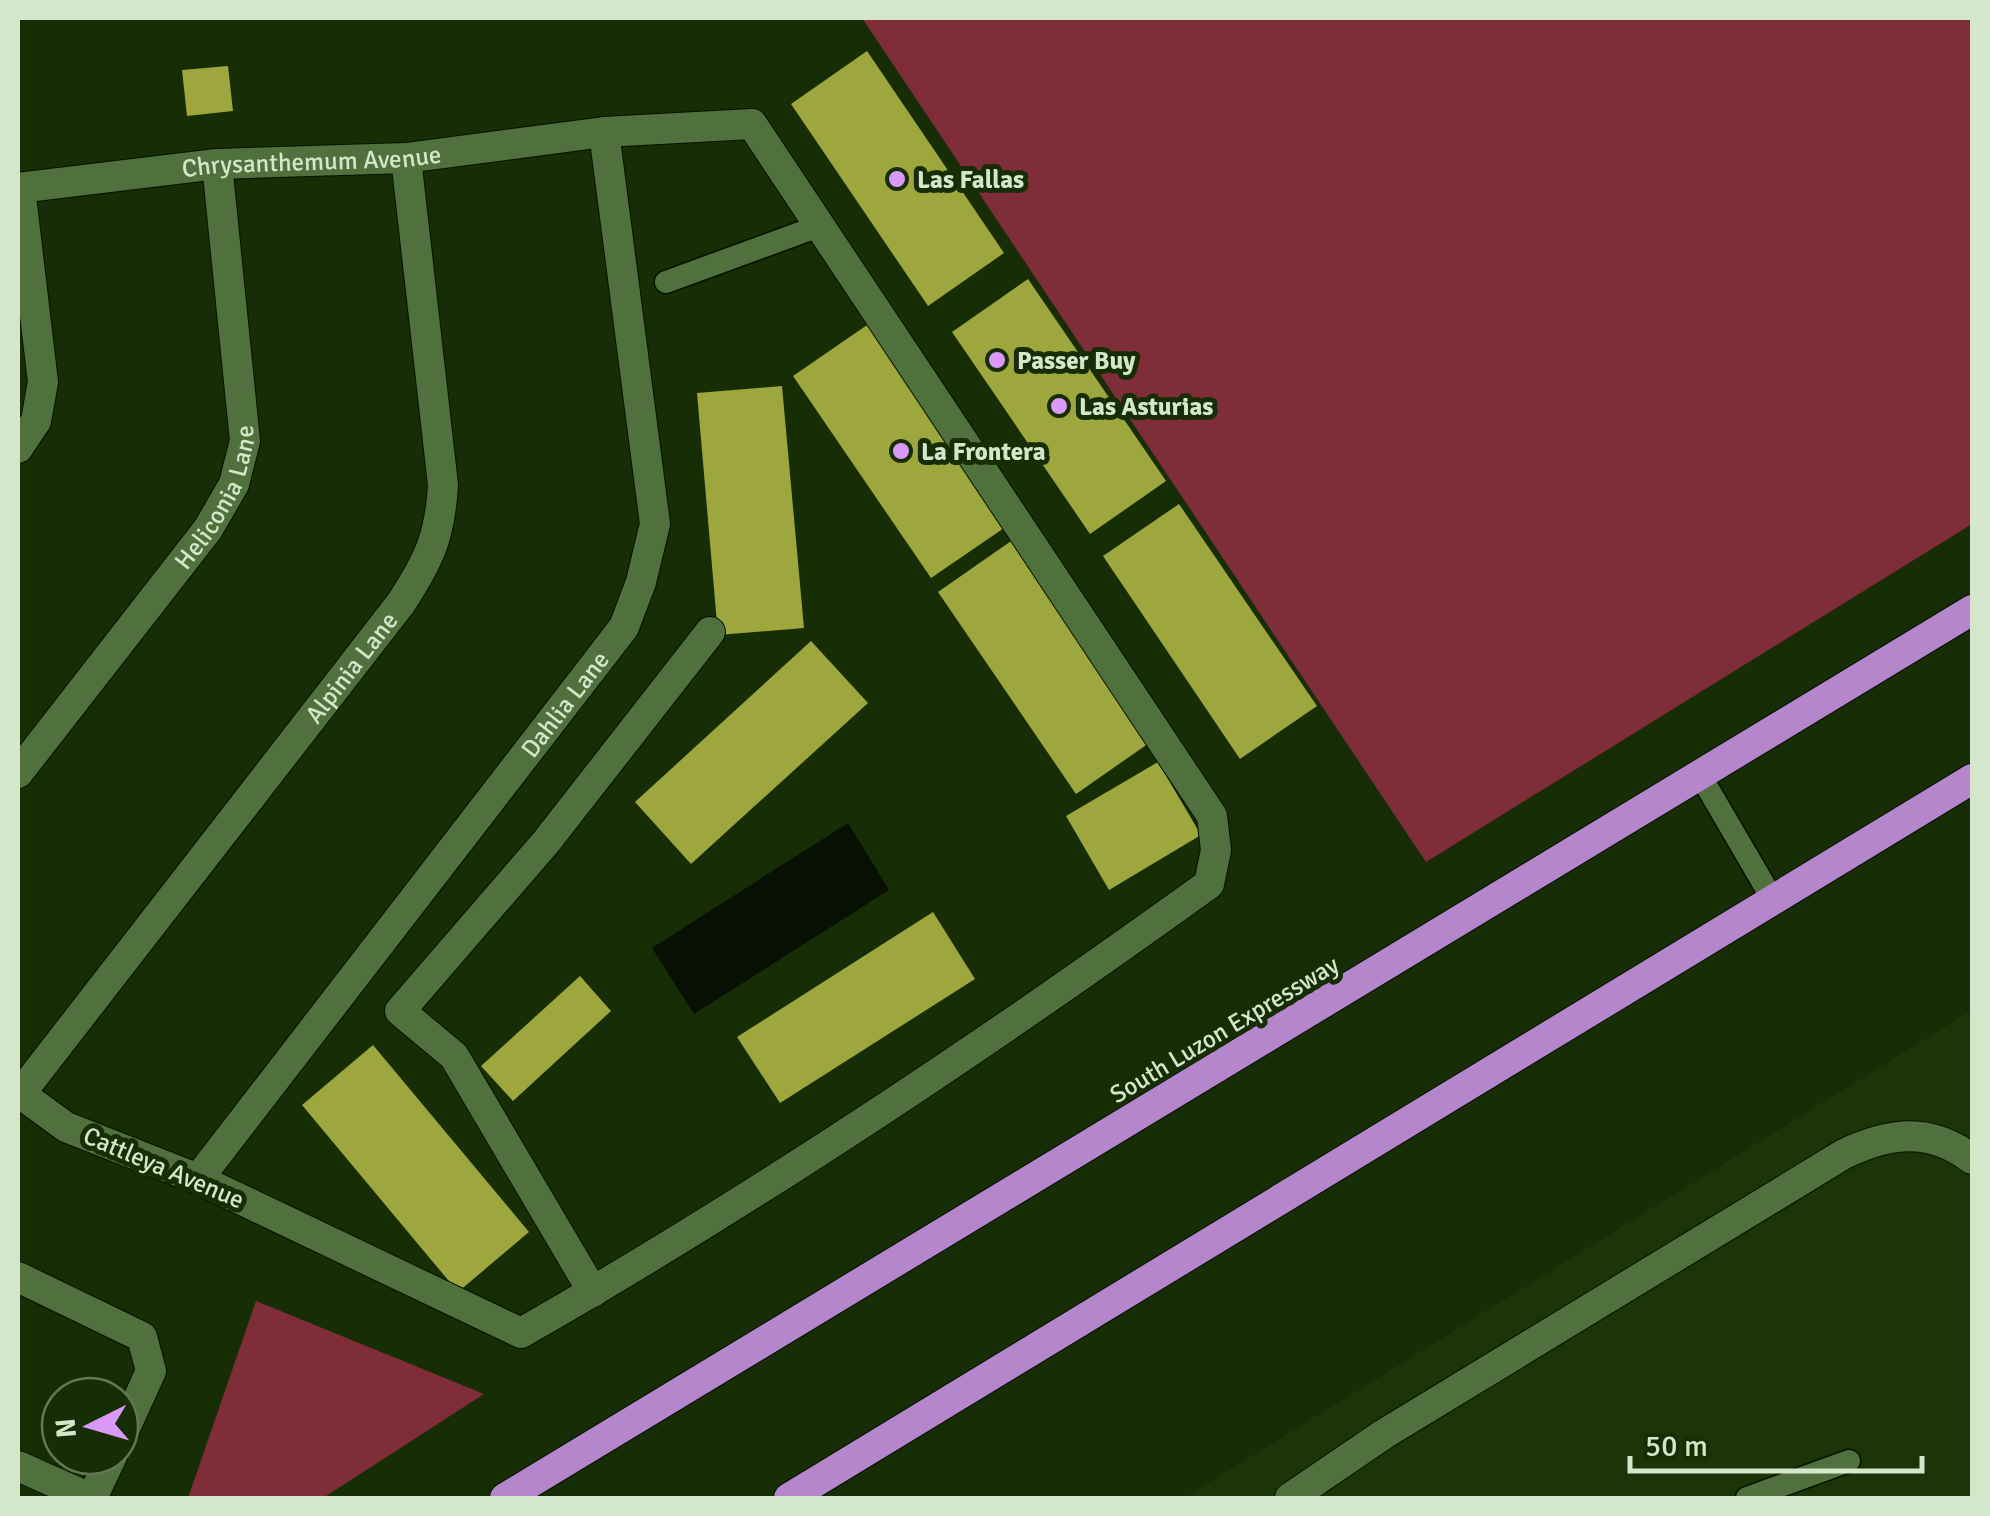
<svg xmlns="http://www.w3.org/2000/svg" width="1990" height="1516" font-family="Signika,sans-serif">
	<style>
		.built { fill: #1c3508 }
		.green { fill: #7f2d39 }
		.water { fill: #071003 }
		.building { fill: #9da73d }
		.lines { fill: none; stroke-linecap: round; stroke-linejoin: round }
		.lane-casing { stroke: #051300; stroke-width: 25 }
		.street-casing { stroke: #051300; stroke-width: 32 }
		.highway-casing { stroke: #051300; stroke-width: 32 }
		.lane { stroke: #50703d; stroke-width: 22 }
		.street { stroke: #50703d; stroke-width: 30 }
		.highway { stroke: #b686cc; stroke-width: 30 }
		.poi-dot { fill: #d99af7; stroke: #172d06; stroke-width: 4 }
		.labels { text-anchor: middle; stroke-width: 10; stroke-linejoin: round; paint-order: stroke }
		.street-label { font-size: 25px; fill: #d4e7ca; stroke: #172d06 }
		.poi-label { font-size: 25px; font-weight: bold; fill: #d4e7ca; stroke: #172d06; text-anchor: start }
	</style>
	<rect width="100%" height="100%" fill="#172d06"/>
	<path class="built" d="M1972,1010v488h-788z"/>
	<g class="green">
		<path d="M862,18h1110v506l-546,338z"/>
		<path d="M256,1301l228,93 -161,104h-135z"/>
	</g>
	<path class="water" d="M848,823l41,67 -195,124 -42,-66z"/>
	<g class="building">
		<path d="M867,51l137,202 -76,53 -137,-202z"/>
		<path d="M228,66l5,45 -46,5 -5,-46z"/>
		<path d="M1028,279l138,202 -76,53 -138,-202z"/>
		<path d="M870,323l137,203 -76,52 -138,-202z"/>
		<path d="M782,386l22,242 -86,7 -21,-242z"/>
		<path d="M1179,504l138,202 -77,53 -137,-203z"/>
		<path d="M1014,539l138,202 -76,53 -138,-202z"/>
		<path d="M811,641l57,62 -177,161 -56,-62z"/>
		<path d="M1158,762l43,73 -92,55 -43,-74z"/>
		<path d="M933,912l42,67 -195,124 -43,-66z"/>
		<path d="M580,976l31,35 -98,90 -32,-35z"/>
		<path d="M373,1045l156,187 -71,60 -156,-187z"/>
	</g>
	<g class="lines">
		<defs>
			<g id="lane">
				<path d="M666,282l153,-56"/>
				<path d="M1700,775l73,125"/>
				<path d="M1747,1498l102,-37"/>
			</g>
			<g id="street">
				<path id="s1" d="M18,188l199,-24 189,-6 198,-26 148,-8 460,692 4,34 -7,34c-222,160 -450,313 -688,449l-323,-154 -132,-52 -48,-35"/>
				<path d="M18,448l18,-27 7,-39 -23,-194"/>
				<path id="s2" d="M18,773l190,-244 26,-45 11,-43 -28,-277"/>
				<path id="s3" d="M20,1094l381,-491c28,-43 39,-66 42,-118l-37,-327"/>
				<path id="s4" d="M198,1179l426,-552 17,-45 14,-58 -51,-392"/>
				<path d="M18,1277l124,60 9,34 -31,68"/>
				<path d="M593,1292l-139,-236 -54,-45 146,-169 164,-210"/>
				<path d="M18,1466l72,32"/>
				<path d="M92,1498l20,-42"/>
				<path d="M1290,1498l94,-64 460,-280c46,-22 86,-27 128,5"/>
			</g>
			<g id="highway">
				<path d="M505,1498l1467,-888"/>
				<path d="M789,1498l1183,-719"/>
			</g>
		</defs>
		<use href="#lane" class="lane-casing"/>
		<use href="#street" class="street-casing"/>
		<use href="#highway" class="highway-casing"/>
		<use href="#lane" class="lane"/>
		<use href="#street" class="street"/>
		<use href="#highway" class="highway"/>
	</g>
	<g class="poi-dot">
		<circle cx="897" cy="179" r="10"/>
		<circle cx="997" cy="360" r="10"/>
		<circle cx="1059" cy="406" r="10"/>
		<circle cx="901" cy="451" r="10"/>
	</g>
	<g class="labels">
		<g class="street-label">
			<text dy="9" stroke="none"><textPath href="#s1" startOffset="295">Chrysanthemum Avenue</textPath></text>
			<text dy="9" stroke="none"><textPath href="#s2" startOffset="342">Heliconia Lane</textPath></text>
			<text dy="9" stroke="none"><textPath href="#s3" startOffset="540">Alpinia Lane</textPath></text>
			<text dy="9" stroke="none"><textPath href="#s4" startOffset="600">Dahlia Lane</textPath></text>
			<text transform="translate(1224 1029) rotate(-31)" y="9">South Luzon Expressway</text>
			<text transform="translate(164 1167) rotate(23)" y="9">Cattleya Avenue</text>
		</g>
		<g class="poi-label">
			<text x="917" y="188">Las Fallas</text>
			<text x="1017" y="369">Passer Buy</text>
			<text x="1079" y="415">Las Asturias</text>
			<text x="921" y="460">La Frontera</text>
		</g>
	</g>
	<rect width="1990" height="1516" fill="none" stroke="#d4e7ca" stroke-width="40"/>
	<g transform="translate(90 1426) rotate(265)"><circle r="48" fill="#172d06" stroke="#637754" stroke-width="2.5"/>
	<path d="M0-8L18 38L0 25L-18 38Z" fill="#d99af7"/>
	<text y="-15" font-size="28" font-weight="bold" text-anchor="middle" fill="#d4e7ca">N</text>
	</g>
	<path d="M1630 1456v15h292v-15" fill="none" stroke="#d4e7ca" stroke-width="5"/>
	<text x="1645" y="1456" font-size="30" fill="#d4e7ca" stroke="#172d06" stroke-width="8" paint-order="stroke">50 m</text>
</svg>
